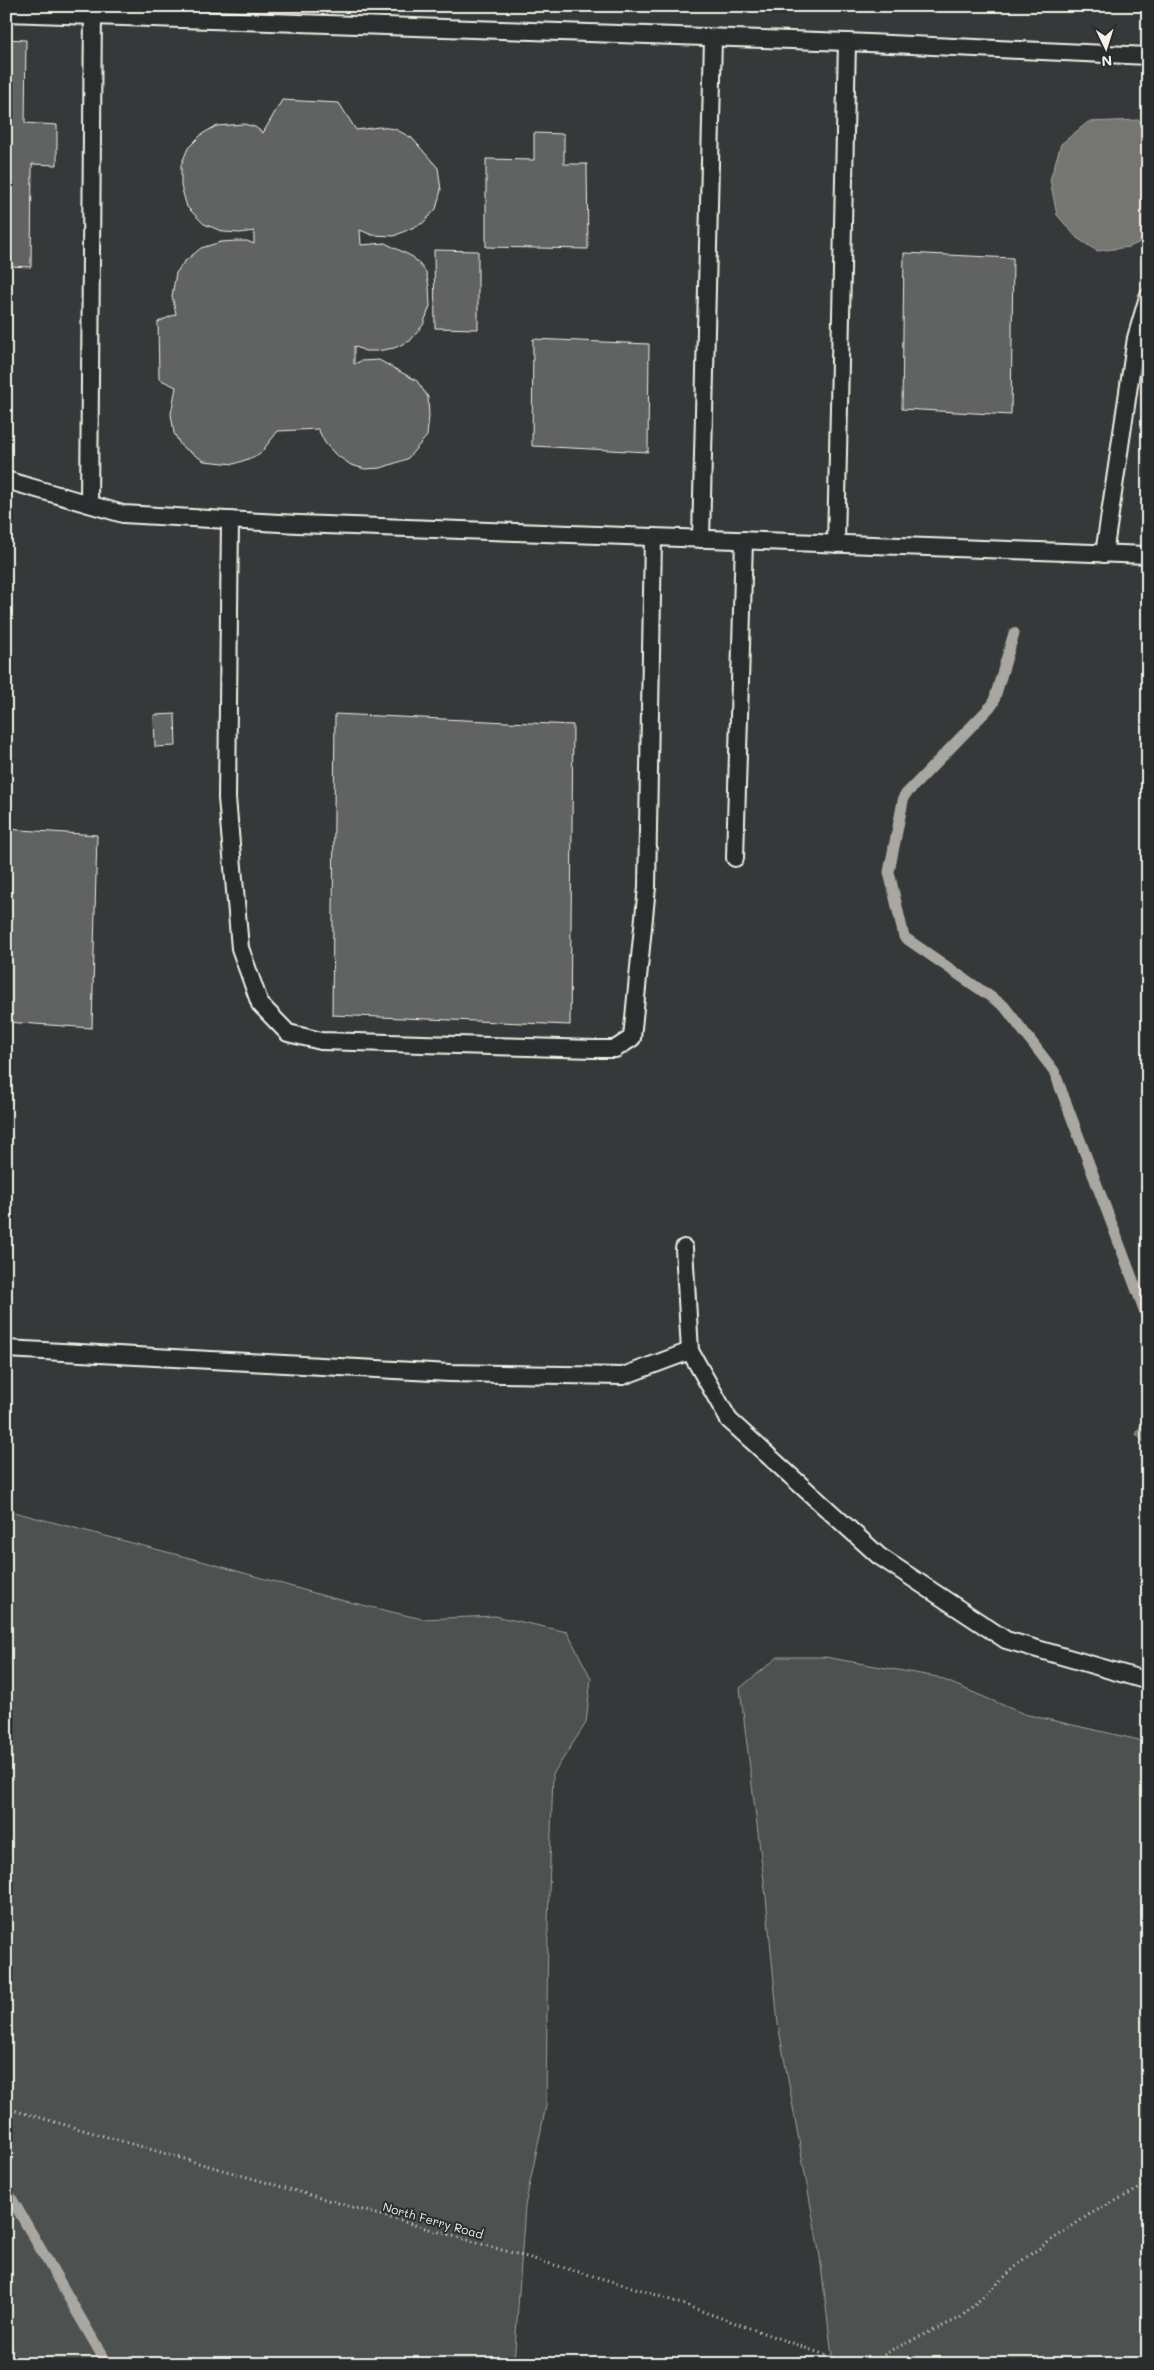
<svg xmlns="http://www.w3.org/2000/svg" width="1154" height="2370" font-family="Mali,sans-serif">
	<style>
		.green { fill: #4e514f; stroke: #a1a19c }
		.water { fill: #757572; stroke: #a8a7a1 }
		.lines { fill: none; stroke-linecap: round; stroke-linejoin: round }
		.stream { stroke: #a8a7a1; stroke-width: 11 }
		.building { fill: #616362; stroke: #f4f1e8 }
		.service-casing { stroke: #f4f1e8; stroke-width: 20 }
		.path { stroke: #f4f1e8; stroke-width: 3; stroke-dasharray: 1 4; stroke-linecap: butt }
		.service { stroke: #2a2d2e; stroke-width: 16 }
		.labels { text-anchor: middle; stroke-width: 4; stroke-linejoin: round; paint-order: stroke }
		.street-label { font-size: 12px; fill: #f4f1e8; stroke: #2a2d2e }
	</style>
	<rect width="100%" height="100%" fill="#363939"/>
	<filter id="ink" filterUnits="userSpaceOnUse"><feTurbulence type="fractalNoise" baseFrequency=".02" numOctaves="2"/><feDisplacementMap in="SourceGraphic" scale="10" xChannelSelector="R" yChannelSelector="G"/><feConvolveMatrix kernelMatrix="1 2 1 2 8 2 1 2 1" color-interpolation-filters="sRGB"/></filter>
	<g filter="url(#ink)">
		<g class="green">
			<path d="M6,1510l203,53 119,34 94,22 73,-3 72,16 24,46 -5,45 -33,51 -5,148 -2,184 -21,100 -11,158h-508z"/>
			<path d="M778,1657h47l112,20 87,37 124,28v622h-315l-13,-107 -42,-233 -12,-127 -26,-209z"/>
		</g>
		<g class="water">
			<path d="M1139,120l9,8v111l-19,8 -32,4 -20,-13 -20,-23 -7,-35 11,-36 27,-22z"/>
			<path d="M1148,1414v32l-12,-12z"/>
		</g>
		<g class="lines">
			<g class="stream">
				<path d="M1014,633l-21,71 -89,92 -15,76 15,65 100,69 50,65 94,249"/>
				<path d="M6,2189l101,175"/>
			</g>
		</g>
		<g class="building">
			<path d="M6,39l20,1 -1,83 32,2v40l-25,-1 -1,103 -25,-1z"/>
			<path d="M282,100l57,3 17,27 23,-3 16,2 17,9 26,30 3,22 -5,19 -13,14 -29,13 -22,-1 -12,-5 1,15 24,-2 28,14 13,15 3,14 1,20 -7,19 -13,16 -16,7 -17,3h-12l-11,-5v18l7,-3 18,-1 38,21 11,16 1,19 -2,20 -20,23 -26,9 -16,1 -14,-4 -16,-11 -10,-11 -7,-14 -40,2 -19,24 -25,9 -30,-3 -23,-15 -7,-13 -3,-19 5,-27 -17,-8 -1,-57 18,-8 -4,-18 4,-23 8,-11 17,-14 20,-6 15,-1h11l7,3v-13l-14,2 -16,-1 -20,-8 -17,-17 -6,-21v-21l7,-17 14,-14 14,-8 28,-2 11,3 8,6z"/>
			<path d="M534,133l30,1v30h23l1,85 -102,-2v-88l48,1z"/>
			<path d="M434,250l44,1v78l-43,-1z"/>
			<path d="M904,253l109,5 -2,157 -109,-6z"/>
			<path d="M533,339l116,5 -1,108 -116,-6z"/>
			<path d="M175,714l1,32 -21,1 -1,-32z"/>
			<path d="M335,714l238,11 -3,300 -238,-10z"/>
			<path d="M6,829l91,6 -5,193 -86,-6z"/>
		</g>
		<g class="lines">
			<defs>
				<g id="service">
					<path d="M6,13l841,29 301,14"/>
					<path d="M6,480l117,34 175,10 850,31"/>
					<path d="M89,504l4,-497"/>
					<path d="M230,520l-3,278 13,150 20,56 28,29 33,8 273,8h21l17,-11 15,-151 6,-350"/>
					<path d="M701,539l12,-501"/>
					<path d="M836,544l11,-502"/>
					<path d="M1104,554l32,-216 12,-41"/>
					<path d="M735,858l9,-318"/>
					<path d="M684,1248l6,103 39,69 150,136 127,84 142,41"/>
					<path d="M6,1349l444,24 173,3 67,-25"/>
				</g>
			</defs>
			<use href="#service" class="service-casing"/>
			<g class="path">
				<path d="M6,2108l636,182 209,74"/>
				<path d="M872,2364l19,-14 69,-32 65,-60 65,-44 58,-30"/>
			</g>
			<use href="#service" class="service"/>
		</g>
	</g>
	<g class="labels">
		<g class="street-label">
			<text transform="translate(433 2221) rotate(16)" y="4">North Ferry Road</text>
		</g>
	</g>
	<rect width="1154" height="2370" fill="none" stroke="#2a2d2e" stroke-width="25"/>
	<rect x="12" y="12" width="1129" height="2345" fill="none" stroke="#f4f1e8" stroke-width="2" filter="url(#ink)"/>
	<g transform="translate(1106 48) rotate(176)" stroke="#2a2d2e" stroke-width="4" paint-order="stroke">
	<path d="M0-4L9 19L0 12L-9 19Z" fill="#f4f1e8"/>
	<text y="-8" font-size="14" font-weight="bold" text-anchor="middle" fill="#f4f1e8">N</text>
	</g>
</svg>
